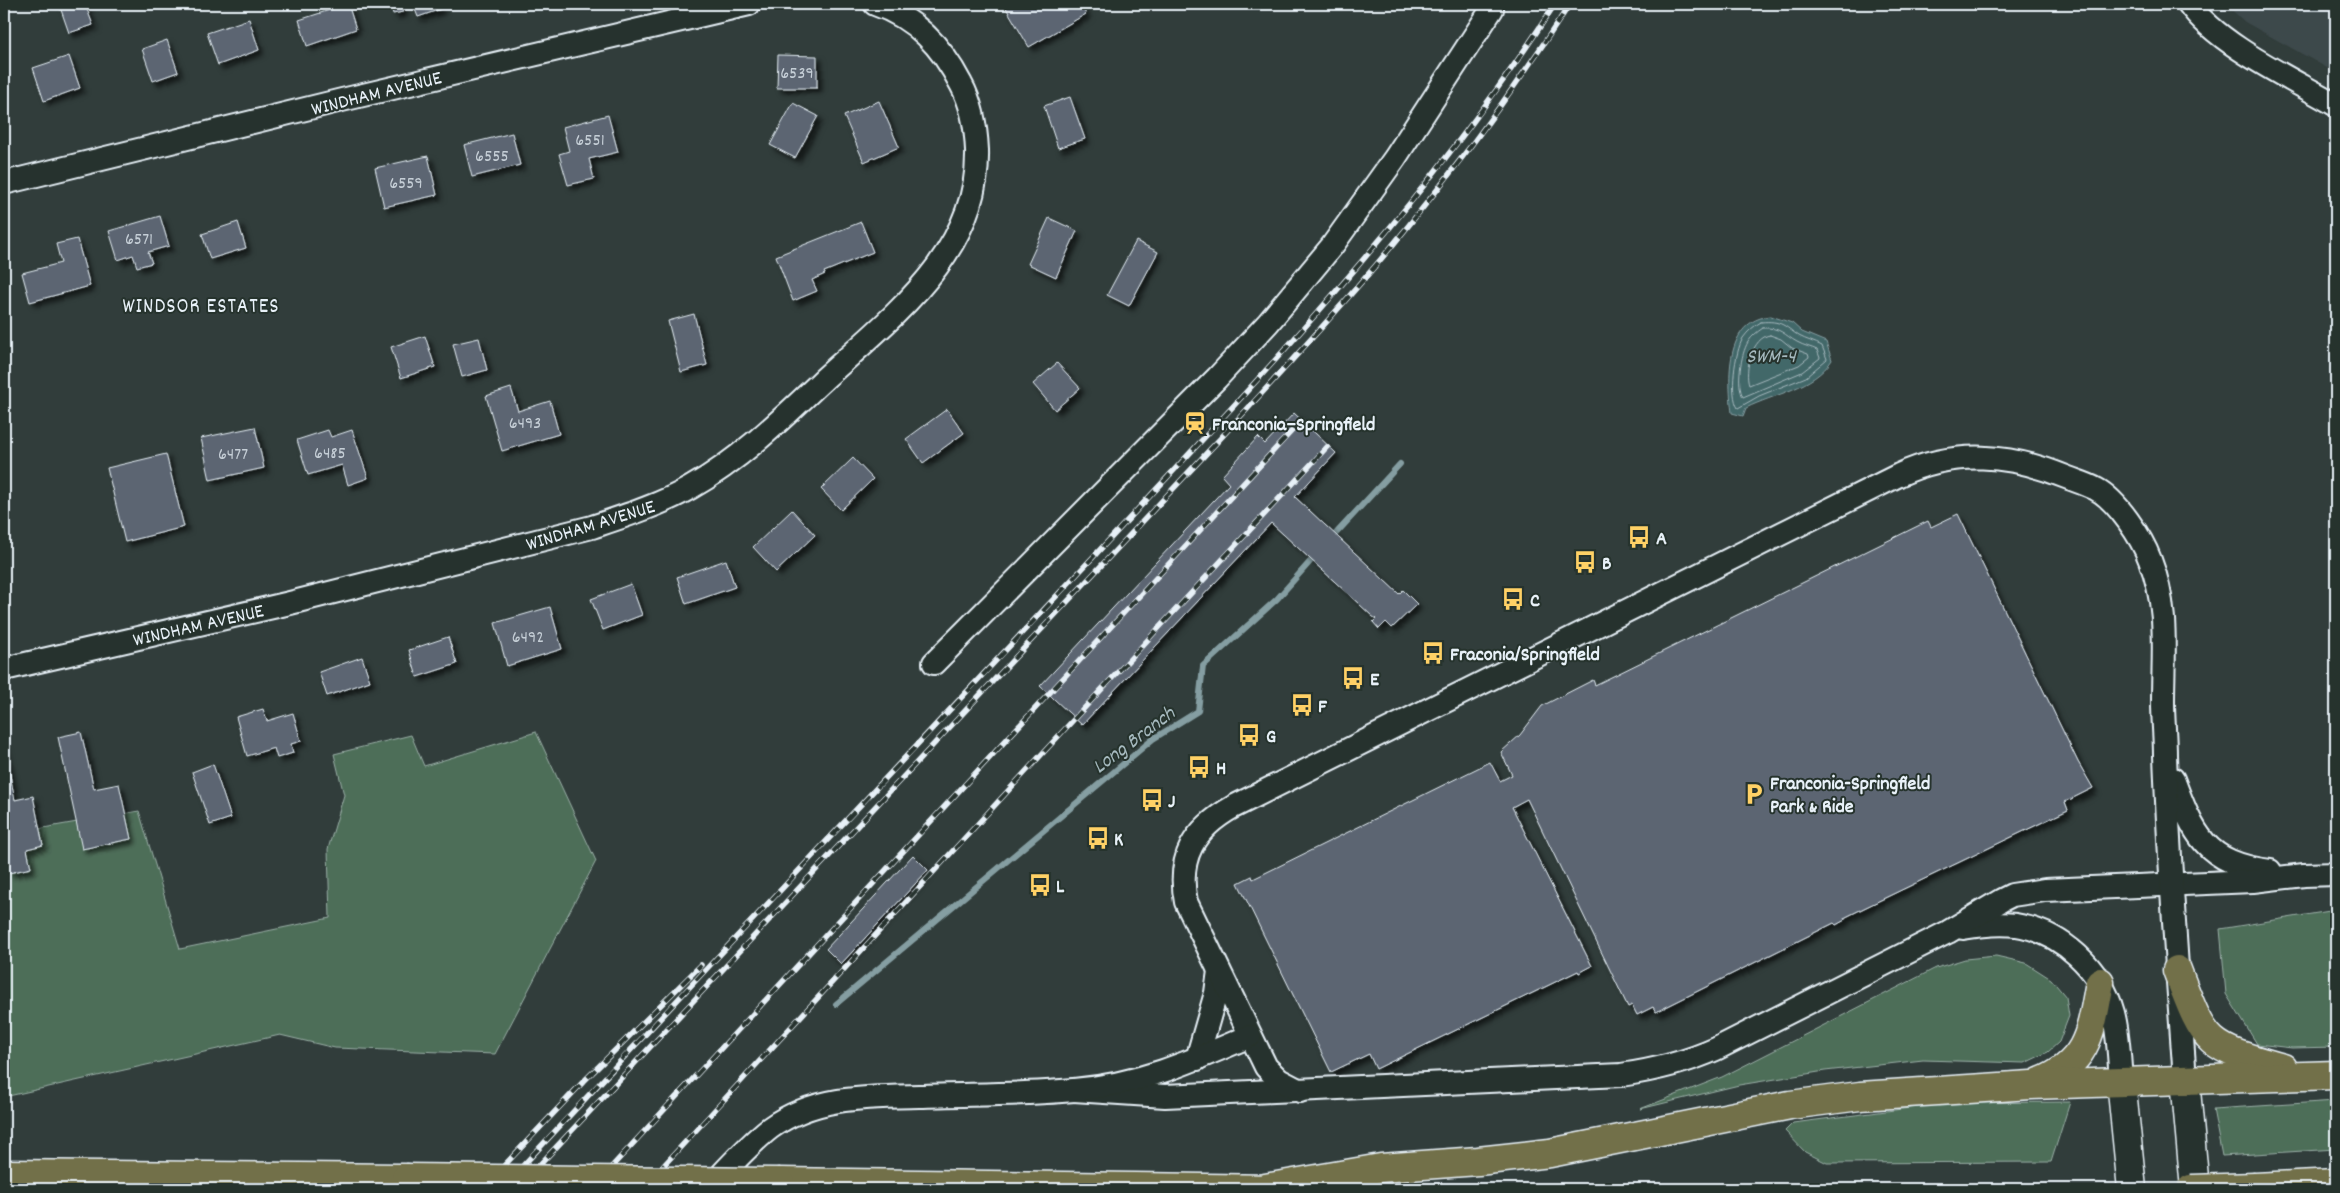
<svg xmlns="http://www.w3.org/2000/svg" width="2340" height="1193" font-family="Dekko,sans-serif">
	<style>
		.built { fill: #3e494c }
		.green { fill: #4e6e59; stroke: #9bb0a8 }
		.water { fill: #436769; stroke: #859ea2 }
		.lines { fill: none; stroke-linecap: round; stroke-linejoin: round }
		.shore { stroke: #a6babf; stroke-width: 1 }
		.stream { stroke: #859ea2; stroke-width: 6 }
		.building { fill: #5b6572; stroke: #e8f1f8; filter: url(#shadow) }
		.street-casing { stroke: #e8f1f8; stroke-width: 26 }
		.secondary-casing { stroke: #e8f1f8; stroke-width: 31 }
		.primary-casing { stroke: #e8f1f8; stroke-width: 31 }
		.street { stroke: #26332d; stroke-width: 22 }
		.secondary { stroke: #26332d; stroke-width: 28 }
		.primary { stroke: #726f4a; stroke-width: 28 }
		.rail-casing { stroke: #e8f1f8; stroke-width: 5.5 }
		.rail { stroke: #26332d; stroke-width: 4; stroke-dasharray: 11; stroke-linecap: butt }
		.primary-bridge-casing { stroke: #e8f1f8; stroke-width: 31; stroke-linecap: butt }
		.primary-bridge { stroke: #726f4a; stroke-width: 28 }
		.labels { text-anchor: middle; stroke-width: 4; stroke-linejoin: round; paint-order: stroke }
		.number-label { font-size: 18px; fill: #c5ced6 }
		.street-label { font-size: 20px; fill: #e8f1f8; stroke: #26332d }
		.poi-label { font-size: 20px; font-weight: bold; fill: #e8f1f8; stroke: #26332d; text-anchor: start }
		.neighbourhood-label { font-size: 21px; letter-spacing: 1px; fill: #e8f1f8; stroke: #26332d }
		.water-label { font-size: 21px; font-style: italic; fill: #a6babf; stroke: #26332d }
	</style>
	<defs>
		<filter id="shadow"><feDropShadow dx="4.5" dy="4.5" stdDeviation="2.5" flood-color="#0009"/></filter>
	</defs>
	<rect width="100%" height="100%" fill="#313d3b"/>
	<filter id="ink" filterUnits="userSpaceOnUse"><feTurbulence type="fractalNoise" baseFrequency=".02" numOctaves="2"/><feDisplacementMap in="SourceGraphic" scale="10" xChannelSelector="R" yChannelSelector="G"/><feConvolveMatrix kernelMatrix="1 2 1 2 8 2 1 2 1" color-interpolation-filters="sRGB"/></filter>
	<g filter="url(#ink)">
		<path class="built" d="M2225,4h111v69l-91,-51z"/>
		<g class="green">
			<path d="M536,732l60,129 -101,193 -160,-6 -55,-13 -276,62v-262l135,-24 41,138 150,-31 -2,-69 16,-54 -10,-41 77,-19 13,31z"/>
			<path d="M2336,910v137l-44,1 -35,-4 -31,-50 -6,-65z"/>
			<path d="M1996,956l30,7 25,16 15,18 3,19 -10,26 -11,10 -23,11 -102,-3 -98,11 -86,14 -99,24 82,-32 214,-109 29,-9z"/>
			<path d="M2336,1101v48l-114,7 -9,-47z"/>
			<path d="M2070,1102l-19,60 -224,1 -22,-11 -20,-21 8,-8 156,-20z"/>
		</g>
		<path class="water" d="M1771,316l21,7 10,9 24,10 6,18c-18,28 -58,34 -86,48l-3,8 -11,-3c-4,-33 -8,-93 39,-97z"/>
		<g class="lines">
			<g class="shore">
				<path d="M1761,322c21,-2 23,4 38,14 7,4 16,6 23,10l5,13 -21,18 -47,19 -21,12c-9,-14 -3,-56 5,-70 5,-7 11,-12 18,-16z"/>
				<path d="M1763,328c18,-1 21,7 34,14 7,4 14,5 20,8l3,8 -18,14 -59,25c-7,-13 -2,-43 5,-55 4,-6 9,-10 15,-14z"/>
				<path d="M1770,335l11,4 11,9 16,6 1,3 -10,8 -50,20c-5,-14 3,-48 21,-50z"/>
			</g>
			<g class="stream">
				<path d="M1329,541l71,-77"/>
				<path d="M836,1004l317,-265 45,-28 5,-45 74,-67 39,-44"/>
			</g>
		</g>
		<g class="building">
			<path d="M59,4h26l8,21 -24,8z"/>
			<path d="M348,4l8,25 -49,17 -8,-26z"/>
			<path d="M391,4h11l1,8 -10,2z"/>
			<path d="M413,4h26l2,5 -23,8z"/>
			<path d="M1014,4h66l6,10 -57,33 -23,-39z"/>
			<path d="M249,19l10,31 -41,15 -11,-32z"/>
			<path d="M167,40l11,32 -25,9 -11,-32z"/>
			<path d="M778,55l39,1v32h-40z"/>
			<path d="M69,56l11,32 -36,13 -11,-33z"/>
			<path d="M1070,97l15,42 -27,9 -14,-42z"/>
			<path d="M879,101l20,46 -35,15 -20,-46z"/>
			<path d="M793,103l25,13 -23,42 -25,-13z"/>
			<path d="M608,115l10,37 -29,7 5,20 -26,6 -9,-31 10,-3 -6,-24z"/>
			<path d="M512,133l8,32 -48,12 -8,-32z"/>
			<path d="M428,156l9,39 -53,12 -9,-39z"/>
			<path d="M160,216l9,30 -21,6 4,11 -15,4 -4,-12 -15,5 -9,-29z"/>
			<path d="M1049,218l28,13 -21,46 -28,-13z"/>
			<path d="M238,222l8,26 -36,11 -8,-25z"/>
			<path d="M861,222l12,30 -49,20 1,2 -13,6 5,11 -24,10 -17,-45z"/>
			<path d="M77,239l13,47 -60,16 -8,-29 39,-10 -5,-19z"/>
			<path d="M1136,241l22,11 -29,54 -22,-11z"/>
			<path d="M694,314l13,51 -26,7 -13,-51z"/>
			<path d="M425,336l10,31 -34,11 -10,-31z"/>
			<path d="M479,338l8,32 -25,7 -9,-33z"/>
			<path d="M1057,363l23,25 -25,22 -22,-26z"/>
			<path d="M511,388l7,23 32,-10 9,33 -57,17 -16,-55z"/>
			<path d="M947,409l17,24 -41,30 -17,-24z"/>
			<path d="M1294,413l42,40 -41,44 104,97 4,-4 14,14 -25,24 -6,-6 -7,7 -6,-7 3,-3 -4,-3 -101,-93 -189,202 -42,-39 189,-202 -7,-8 36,-39 7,7z"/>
			<path d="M255,427l9,41 -54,12 -9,-42z"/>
			<path d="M328,430l3,7 21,-7 16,48 -20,7 -6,-20 -34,10 -11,-35z"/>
			<path d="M166,454l18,73 -59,15 -18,-74z"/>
			<path d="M853,458l20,21 -32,31 -20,-21z"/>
			<path d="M792,510l23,25 -39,37 -23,-25z"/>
			<path d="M1958,514l120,248 15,26 -28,14 3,8 -204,98 -20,10 1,2 -9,5 -2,-2 -178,89 -3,-5 -16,8 -5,-10 -4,2 -101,-208 -15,8 80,159 -13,7 -1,-2 -202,98 -7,-15 -38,18 -93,-189 14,-7 1,3 237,-117 10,19 12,-6 -11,-23 19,-17 22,-29 51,-26 2,5 333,-164 3,6z"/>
			<path d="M726,560l9,27 -49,17 -9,-27z"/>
			<path d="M631,584l11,31 -39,15 -12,-31z"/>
			<path d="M550,607l12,42 -55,17 -12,-43z"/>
			<path d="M448,637l9,27 -40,13 -8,-27z"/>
			<path d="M362,657l8,24 -43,15 -8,-24z"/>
			<path d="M263,709l4,12 26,-8 8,28 -10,3 2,9 -16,5 -3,-10 -27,8 -11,-39z"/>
			<path d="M81,732l13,57 25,-5 12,55 -49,10 -24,-112z"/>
			<path d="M4,745l11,55 18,-4 10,49 -16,4 4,19 -22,5 -5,-25z"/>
			<path d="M213,764l18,54 -21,7 -18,-53z"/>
			<path d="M913,855l15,15 -87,94 -15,-15z"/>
		</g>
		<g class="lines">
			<defs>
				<g id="street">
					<path d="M2189,4c29,41 103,75 147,101"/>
					<path d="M4,183l338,-83 407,-96"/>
					<path d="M934,663l283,-285 51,-55 64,-77 63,-88 97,-149"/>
					<path d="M4,669l286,-66 302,-76c33,-11 68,-22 98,-39 50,-28 94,-71 135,-110 68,-62 155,-127 152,-228 -1,-22 -5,-46 -16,-66 -19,-37 -45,-66 -86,-80"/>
					<path d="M2173,779c21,56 32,84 97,92"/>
					<path d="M1963,928c17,-3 36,-5 53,-3 46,7 85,44 97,88 6,22 6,46 8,68"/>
					<path d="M1197,1059l19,-66 3,-22"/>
					<path d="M1074,1090l91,6 456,-21c34,-5 64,-12 95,-26l232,-117 54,-32 10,-5 33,-5 208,-9 51,-6 32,-1"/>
					<path d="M1300,1091l-21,-11 -13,-13 -80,-165c-9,-45 8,-73 47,-95l666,-332c56,-26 111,-21 167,2 10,4 21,7 30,12 21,11 46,49 54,71 19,49 13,91 13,142 0,17 2,35 2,53 4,108 12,216 20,324"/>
					<path d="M708,1189c20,-21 39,-43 62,-61 44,-32 98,-31 149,-32 51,-2 104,-1 155,-6 67,-6 116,-28 176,-54"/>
				</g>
				<g id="secondary">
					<path d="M2185,1079l10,110"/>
					<path d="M2121,1081l11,108"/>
				</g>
				<g id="primary">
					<path d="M2177,970c29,76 28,76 106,98"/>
					<path d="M2040,1082c50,-20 51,-53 60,-100"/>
					<path d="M4,1174l402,4"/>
					<path d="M780,1182l504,7"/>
					<path d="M2255,1187l81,-4"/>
					<path d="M1265,1188l116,-20 97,-7 72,-8 240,-48 70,-9 171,-11 305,-10"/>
				</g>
			</defs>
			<use href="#street" class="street-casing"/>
			<use href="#secondary" class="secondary-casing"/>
			<use href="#primary" class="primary-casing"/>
			<use href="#street" class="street"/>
			<use href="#secondary" class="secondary"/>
			<use href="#primary" class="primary"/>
			<defs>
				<g id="rail">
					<path d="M482,1189l102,-108 117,-116"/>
					<path d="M501,1189c197,-213 397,-422 595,-635 163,-175 329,-348 459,-550"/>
					<path d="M517,1189l700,-747c64,-70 129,-139 188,-212 59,-72 114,-148 165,-226"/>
					<path d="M591,1189l710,-768"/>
					<path d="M642,1189l434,-472 251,-270"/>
				</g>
			</defs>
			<use href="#rail" class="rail-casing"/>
			<use href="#rail" class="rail"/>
			<defs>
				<g id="primary-bridge">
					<path d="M406,1178l374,4"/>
					<path d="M2191,1189l64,-2"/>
				</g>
			</defs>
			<use href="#primary-bridge" class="primary-bridge-casing"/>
			<use href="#primary-bridge" class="primary-bridge"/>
		</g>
	</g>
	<defs>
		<symbol id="station-bare" viewBox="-9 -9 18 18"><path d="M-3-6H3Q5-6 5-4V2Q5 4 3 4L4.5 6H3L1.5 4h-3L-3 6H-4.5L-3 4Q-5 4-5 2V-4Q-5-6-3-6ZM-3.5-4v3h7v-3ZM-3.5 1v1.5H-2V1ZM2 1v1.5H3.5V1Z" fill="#ffd166" stroke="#26332d" stroke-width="2.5" paint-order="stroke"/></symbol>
		<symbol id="bus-bare" viewBox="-9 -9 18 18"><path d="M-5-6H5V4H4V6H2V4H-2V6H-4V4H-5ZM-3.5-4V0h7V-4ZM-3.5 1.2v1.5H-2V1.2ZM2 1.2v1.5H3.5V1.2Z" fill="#ffd166" stroke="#26332d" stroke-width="2.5" paint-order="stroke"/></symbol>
		<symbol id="parking-bare" viewBox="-9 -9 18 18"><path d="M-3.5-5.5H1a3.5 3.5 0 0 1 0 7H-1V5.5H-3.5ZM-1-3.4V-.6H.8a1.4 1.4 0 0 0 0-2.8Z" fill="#ffd166" stroke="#26332d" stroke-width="2.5" paint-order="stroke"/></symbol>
	</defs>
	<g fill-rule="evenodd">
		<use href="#station-bare" x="1179" y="407" width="32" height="32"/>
		<use href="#bus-bare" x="1623" y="521" width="32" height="32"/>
		<use href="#bus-bare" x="1569" y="546" width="32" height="32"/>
		<use href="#bus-bare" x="1497" y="583" width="32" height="32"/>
		<use href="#bus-bare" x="1417" y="637" width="32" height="32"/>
		<use href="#bus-bare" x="1337" y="662" width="32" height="32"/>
		<use href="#bus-bare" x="1286" y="689" width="32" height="32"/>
		<use href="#bus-bare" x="1233" y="719" width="32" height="32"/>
		<use href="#bus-bare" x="1183" y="751" width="32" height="32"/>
		<use href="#parking-bare" x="1738" y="778" width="32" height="32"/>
		<use href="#bus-bare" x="1136" y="784" width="32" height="32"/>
		<use href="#bus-bare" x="1082" y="822" width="32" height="32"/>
		<use href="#bus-bare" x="1024" y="869" width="32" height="32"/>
	</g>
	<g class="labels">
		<g class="number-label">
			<text x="797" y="78">6539</text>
			<text x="590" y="145">6551</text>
			<text x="492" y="161">6555</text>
			<text x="406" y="188">6559</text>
			<text x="139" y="244">6571</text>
			<text x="525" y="428">6493</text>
			<text x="330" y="458">6485</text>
			<text x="233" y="459">6477</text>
			<text x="528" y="642">6492</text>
		</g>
		<g class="street-label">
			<text transform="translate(376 92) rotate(-14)" y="7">WINDHAM AVENUE</text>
			<text transform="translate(590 524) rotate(-17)" y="7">WINDHAM AVENUE</text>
			<text transform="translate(198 624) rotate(-13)" y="7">WINDHAM AVENUE</text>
		</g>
		<g class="poi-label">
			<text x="1212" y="430">Franconia–Springfield</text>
			<text x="1656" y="544">A</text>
			<text x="1602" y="569">B</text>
			<text x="1530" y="606">C</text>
			<text x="1450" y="660">Fraconia/Springfield</text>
			<text x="1370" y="685">E</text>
			<text x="1318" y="712">F</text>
			<text x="1266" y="742">G</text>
			<text x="1216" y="774">H</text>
			<text x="1770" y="789">Franconia-Springfield<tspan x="1770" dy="23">Park &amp; Ride</tspan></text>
			<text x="1168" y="807">J</text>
			<text x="1114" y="845">K</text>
			<text x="1056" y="892">L</text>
		</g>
		<g class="neighbourhood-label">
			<text x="201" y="312">WINDSOR ESTATES</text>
		</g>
		<g class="water-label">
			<text x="1771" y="362">SWM-4</text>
			<text transform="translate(1133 739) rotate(-37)" y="7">Long Branch</text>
		</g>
	</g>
	<rect width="2340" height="1193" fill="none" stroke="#26332d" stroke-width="20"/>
	<rect x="10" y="10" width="2320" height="1173" fill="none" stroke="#e8f1f8" stroke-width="2" filter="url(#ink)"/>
</svg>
